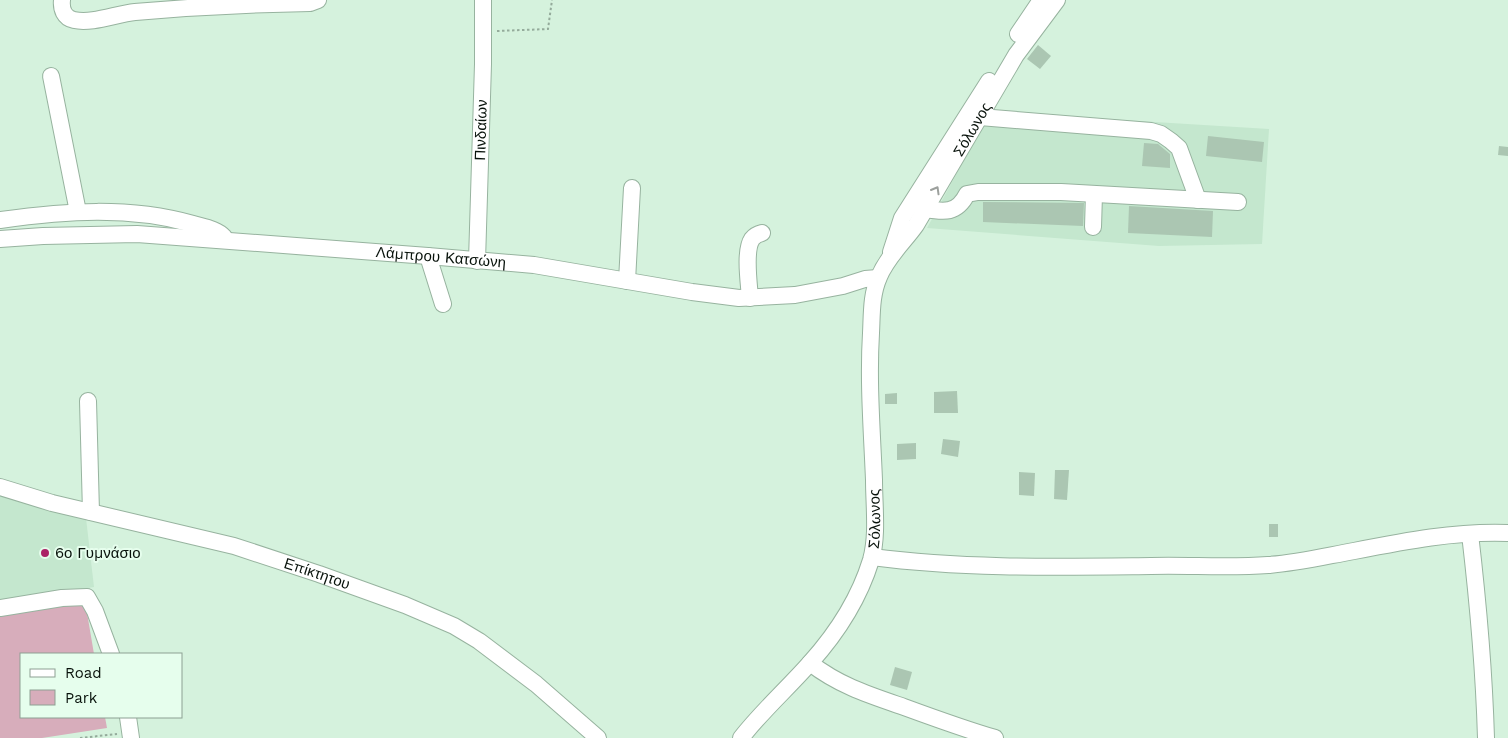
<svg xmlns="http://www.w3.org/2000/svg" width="1508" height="738" font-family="'Work Sans',sans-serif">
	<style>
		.built { fill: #c4e7ce }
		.green { fill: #d7adbb }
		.building { fill: #abc6b2 }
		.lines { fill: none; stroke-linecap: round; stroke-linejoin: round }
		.minor-casing { stroke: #97b39f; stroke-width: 18 }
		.path { stroke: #94ab9b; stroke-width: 2; stroke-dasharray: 2.5 2.5; stroke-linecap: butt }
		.minor { stroke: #fff; stroke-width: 16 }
		.oneway { stroke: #9ca09d }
		.poi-dot { fill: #ab2266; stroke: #e6feed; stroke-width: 2 }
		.labels { text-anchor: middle; stroke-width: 4; stroke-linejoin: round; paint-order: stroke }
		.street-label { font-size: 15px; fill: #08120b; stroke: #e6feed }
		.poi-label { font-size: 15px; fill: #08120b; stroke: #e6feed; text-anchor: start }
	</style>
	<rect width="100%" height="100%" fill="#d5f2dd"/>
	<g class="built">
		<path d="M990,112l279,17 -7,115 -103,2 -232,-18z"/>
		<path d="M0,495l86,23 8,69 -94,16z"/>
	</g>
	<path class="green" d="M85,601l9,53h-73v63h84l2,11 -65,10h-42v-123z"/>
	<g class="building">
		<path d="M1038,45l13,11 -11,13 -13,-10z"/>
		<path d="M1208,136l56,6 -2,20 -56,-6z"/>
		<path d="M1144,143l14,1 12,10v14l-28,-2z"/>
		<path d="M1499,146l9,1v9l-10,-1z"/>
		<path d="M983,202l101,1 -1,23 -100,-4z"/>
		<path d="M1129,206l84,5 -1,26 -84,-4z"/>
		<path d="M957,391l1,22h-24v-21z"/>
		<path d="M897,393v11h-12v-10z"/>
		<path d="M943,439l17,2 -2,16 -17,-3z"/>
		<path d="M916,443v16l-19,1v-16z"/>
		<path d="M1055,470h14l-2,30 -13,-1z"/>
		<path d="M1019,472l16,1 -1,23 -15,-1z"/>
		<rect x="1269" y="524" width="9" height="13"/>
		<path d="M895,667l17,5 -5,18 -17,-5z"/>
	</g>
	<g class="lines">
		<defs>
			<g id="minor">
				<path d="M62,0c-1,9 2,18 12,20 18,4 42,-6 61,-8 58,-5 116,-8 175,-9l8,-3"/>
				<path d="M1018,34l23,-34"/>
				<path d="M51,76l27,136"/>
				<path d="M980,117l171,14 10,3 10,7 8,7 19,52"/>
				<path d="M925,209c19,3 32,5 42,-15l11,-2h83l177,10"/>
				<path d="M0,220c66,-9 128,-14 193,4 10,3 24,5 31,13"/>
				<path d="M1093,227l1,-33"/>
				<path id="s1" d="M0,239l43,-3 94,-2 291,22 106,9 158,27 47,6 56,-3 48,-9 22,-7 13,-1"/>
				<path d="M891,252l11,-34 87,-137"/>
				<path d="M428,256l15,48"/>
				<path id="s2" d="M477,261l6,-197v-64"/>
				<path d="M627,281l5,-93"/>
				<path d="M750,298c-1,-15 -6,-47 2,-59 3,-4 6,-5 10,-6"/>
				<path d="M88,401l3,111"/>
				<path id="s3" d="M0,487l52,16 182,43 85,28 86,31 49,21 25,15 57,43 62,54"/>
				<path d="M1470,534c8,68 14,136 16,204"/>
				<path d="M872,557c92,12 186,10 279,9 38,-1 80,2 117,-1 29,-2 58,-9 86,-14 51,-10 102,-20 154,-18"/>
				<path d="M0,608l62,-10 25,-1 8,14 16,43"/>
				<path d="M810,663c30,23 59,32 94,44 30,11 60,22 91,31"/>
				<path d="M128,717l3,21"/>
				<path id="s4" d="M741,738c21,-27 46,-49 69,-75 27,-30 49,-64 61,-103 7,-25 3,-54 3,-80 -2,-49 -6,-98 -3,-147 1,-19 0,-38 8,-56 8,-20 25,-35 37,-52l100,-170 41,-55"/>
			</g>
		</defs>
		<use href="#minor" class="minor-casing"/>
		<g class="path">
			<path d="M497,31l51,-2 4,-29"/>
			<path d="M80,738l37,-4"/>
		</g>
		<use href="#minor" class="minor"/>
	</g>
	<defs><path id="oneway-chevron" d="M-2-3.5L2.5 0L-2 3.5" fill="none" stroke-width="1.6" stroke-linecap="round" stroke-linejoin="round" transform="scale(1.25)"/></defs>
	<use class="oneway" href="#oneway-chevron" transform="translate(936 190) rotate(-60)"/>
	<circle class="poi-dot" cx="45" cy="553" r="5"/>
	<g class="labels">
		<g class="street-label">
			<text dy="5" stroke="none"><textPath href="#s4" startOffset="682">Σόλωνος</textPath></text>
			<text dy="5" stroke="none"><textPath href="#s2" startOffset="131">Πινδαίων</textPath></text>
			<text dy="5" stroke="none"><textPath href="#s1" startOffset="442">Λάμπρου Κατσώνη</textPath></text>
			<text dy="5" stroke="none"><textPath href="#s4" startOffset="264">Σόλωνος</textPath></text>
			<text dy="5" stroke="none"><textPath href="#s3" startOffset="329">Επίκτητου</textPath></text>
		</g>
		<g class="poi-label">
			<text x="55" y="558">6ο Γυμνάσιο</text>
		</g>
	</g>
	<rect x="20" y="653" width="162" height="65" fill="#e6feed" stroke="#8da093"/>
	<rect x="30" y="669" width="25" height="8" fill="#ffffff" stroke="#8da093"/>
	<text x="65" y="678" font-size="15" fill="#08120b">Road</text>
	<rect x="30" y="690" width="25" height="15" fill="#d7adbb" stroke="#8da093"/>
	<text x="65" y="703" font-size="15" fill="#08120b">Park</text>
</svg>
